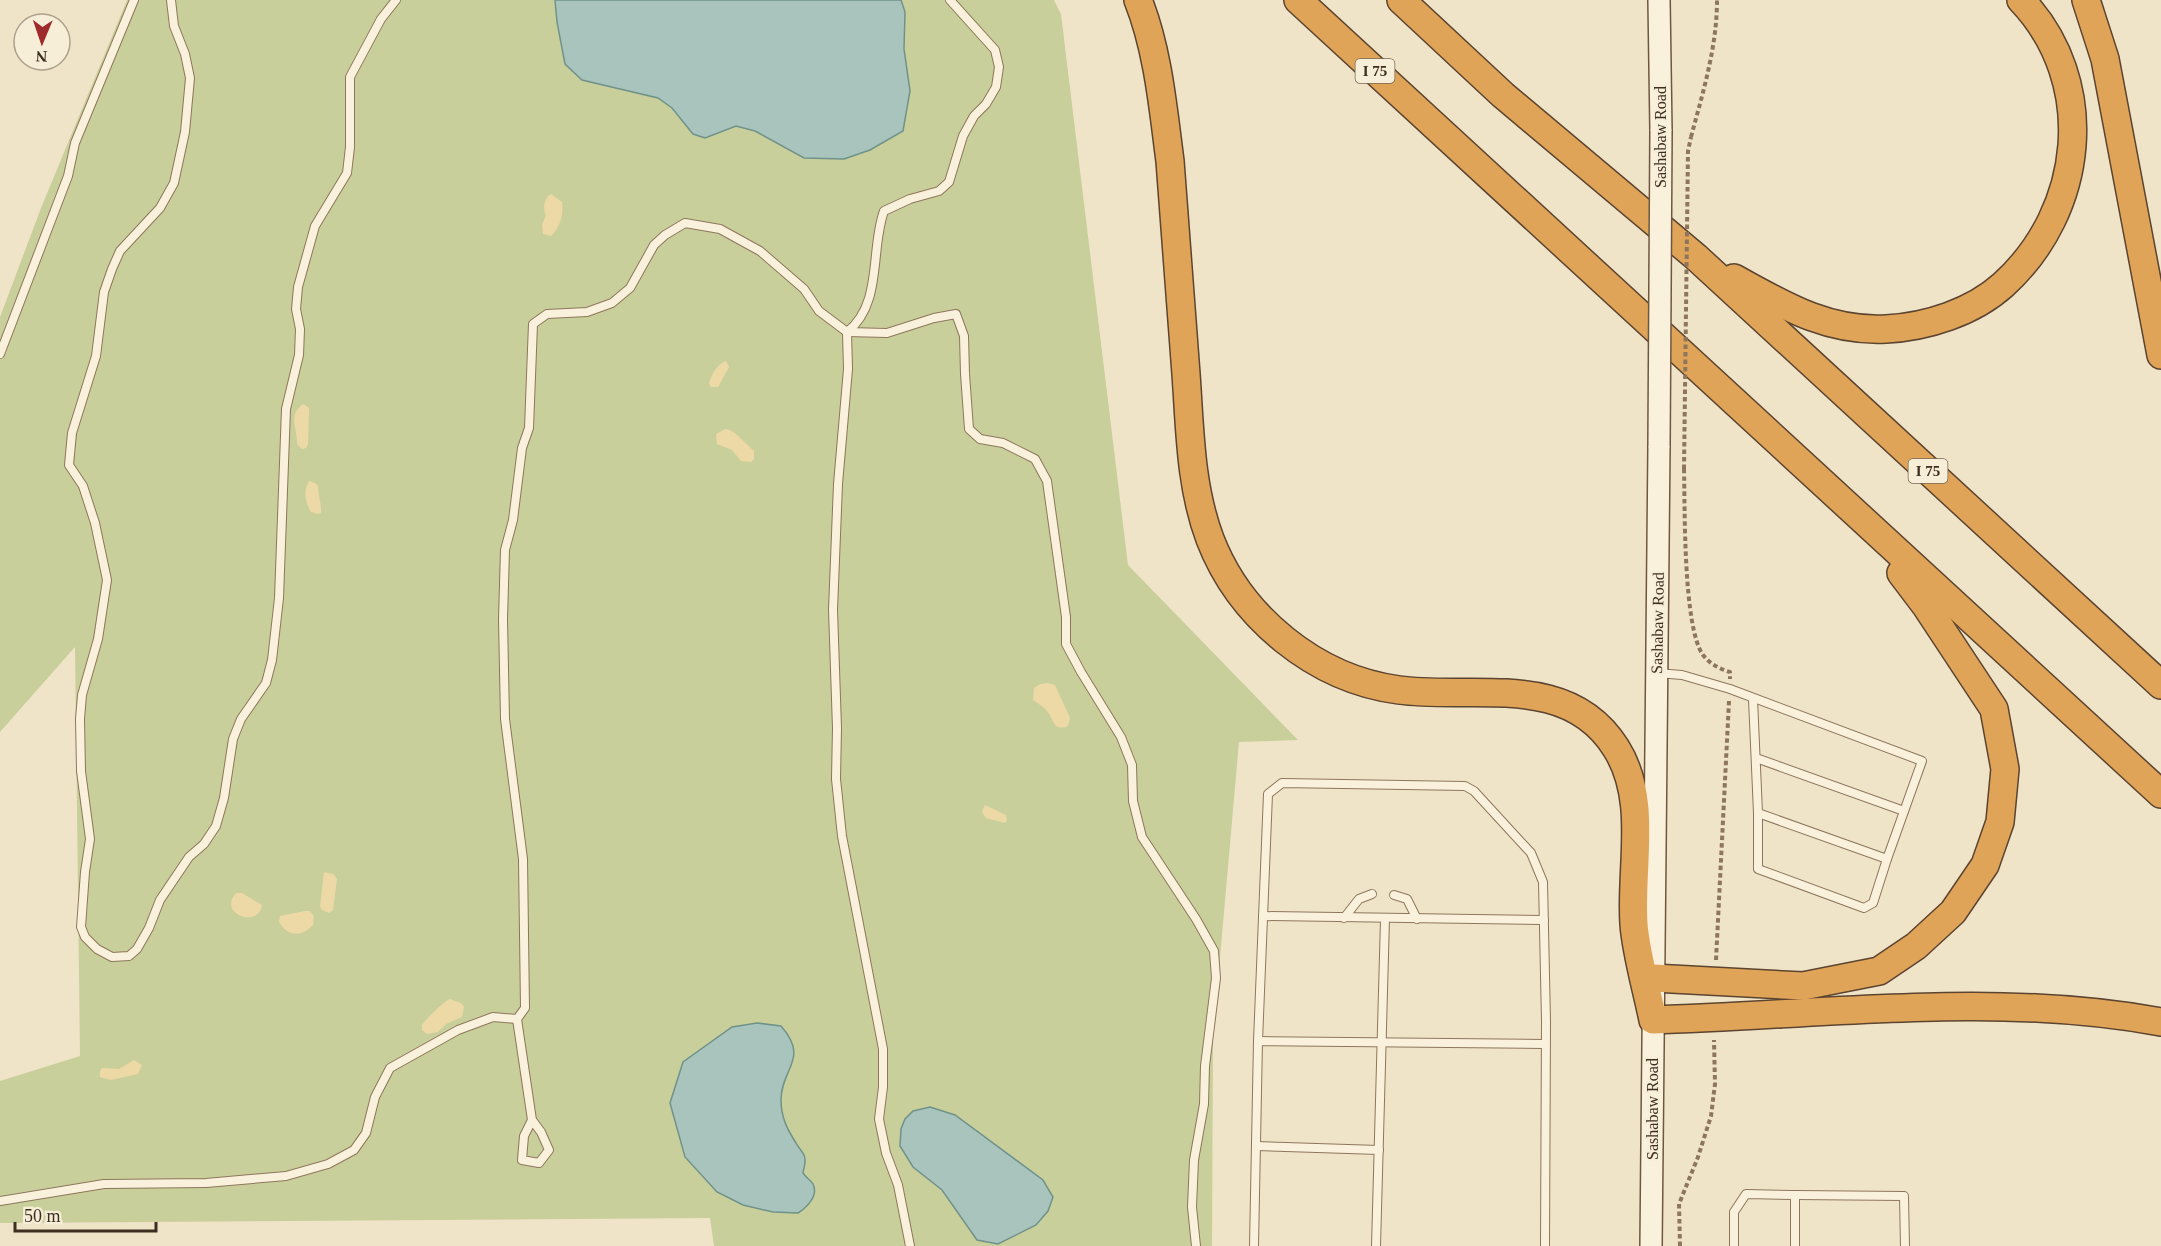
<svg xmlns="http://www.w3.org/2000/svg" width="2161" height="1246" font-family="'Times New Roman',serif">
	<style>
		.green { fill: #c9cf9b }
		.sand { fill: #ecd9a5 }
		.water { fill: #a9c4bc; stroke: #6f938a; stroke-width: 1.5 }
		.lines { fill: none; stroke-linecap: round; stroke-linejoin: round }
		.lane-casing { stroke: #8d765c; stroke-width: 10 }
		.secondary-casing { stroke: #6f573f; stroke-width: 24 }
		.highway-casing { stroke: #5b4430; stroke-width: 30 }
		.path { stroke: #8d765c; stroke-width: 4; stroke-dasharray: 4.5 3; stroke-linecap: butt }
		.lane { stroke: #faf1dc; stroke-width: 8 }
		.secondary { stroke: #faf1dc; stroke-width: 21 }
		.highway { stroke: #e0a458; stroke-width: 27 }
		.secondary-bridge-casing { stroke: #6f573f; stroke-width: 24; stroke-linecap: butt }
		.path-bridge { stroke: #8d765c; stroke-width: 4; stroke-dasharray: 4.5 3; stroke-linecap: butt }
		.secondary-bridge { stroke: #faf1dc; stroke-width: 21 }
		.labels { text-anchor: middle; stroke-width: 4.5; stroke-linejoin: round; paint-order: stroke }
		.shield { fill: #f7eed8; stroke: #756857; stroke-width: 1.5 }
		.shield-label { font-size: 15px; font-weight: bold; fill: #3d2e20 }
		.street-label { font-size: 16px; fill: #3d2e20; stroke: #f7eed8 }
	</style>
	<rect width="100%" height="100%" fill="#f0e4c8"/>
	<path class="green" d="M127,0h927l7,14 67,551 170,175 -59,2 -26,295 -1,209h-498l-4,-28 -710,5v-142l80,-25 -5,-409 -75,85v-415l41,-109z"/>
	<g class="sand">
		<path d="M551,194l11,8c2,12 -2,26 -11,34l-8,-2 -1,-10 4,-8c-3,-8 -3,-16 5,-22z"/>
		<path d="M726,361l3,6 -11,20h-7l-2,-3c2,-9 8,-20 17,-23z"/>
		<path d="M303,404l6,4v5l-1,31 -2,4 -4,1 -5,-5c1,-16 -10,-28 6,-40z"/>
		<path d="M725,429c9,0 21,15 29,22v8l-3,3 -10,-1 -9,-11 -15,-6 -1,-10z"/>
		<path d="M309,481l6,2 3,3c0,10 4,19 3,27l-3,1 -7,-2c-6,-10 -8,-20 -2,-31z"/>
		<path d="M1048,683l7,2 15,33 -2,8c-16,6 -13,-7 -22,-16 -3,-4 -9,-7 -13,-10l1,-12 6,-4z"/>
		<path d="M985,805l21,10 1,6 -2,2 -19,-5 -4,-6z"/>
		<path d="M324,872l9,2 4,5 -4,31 -4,3 -7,-3 -2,-4z"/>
		<path d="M236,893h6l20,12c-3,24 -45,9 -26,-12z"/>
		<path d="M305,911h5l4,5 -1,9c-11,13 -26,11 -34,-3l1,-6z"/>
		<path d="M450,999l11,4 3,4 -2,10 -16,7 -8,8 -11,2 -5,-4v-5c4,-6 22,-24 28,-26z"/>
		<path d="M134,1060l8,5 -4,9 -27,6 -11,-3v-6l2,-3 17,1z"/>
	</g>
	<g class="water">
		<path d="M555,0h346l4,12 -1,37 6,42 -7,40 -33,19 -26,9 -40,-1 -49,-27 -19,-5 -31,12 -12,-4 -21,-26 -14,-10 -76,-18 -17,-16 -8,-42z"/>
		<path d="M757,1023l24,3c29,33 0,42 0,74 0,17 6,29 15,43 2,4 6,8 8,12 3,6 0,11 -1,18 3,5 8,7 10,11 6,12 -7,24 -15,29l-25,-1 -30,-7 -26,-13 -32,-35 -15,-54 13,-41 49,-35z"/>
		<path d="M930,1107l25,8 88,65 10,17 -5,14 -12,14 -38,19 -21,-4 -35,-50 -29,-23 -13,-21 1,-17 4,-10 8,-8z"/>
	</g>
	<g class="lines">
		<defs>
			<g id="lane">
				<path d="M171,0l3,26 11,28 5,24 -5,54 -11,51 -14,25 -40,43 -8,18 -8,23 -8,64 -24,77 -3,32 14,21 12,37 12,57 -9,59 -16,56 -2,24 1,52 9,68 -5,33 -4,55 4,10 12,12 15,8 17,-1 8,-7 12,-21 11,-28 29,-43 15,-13 12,-18 8,-28 9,-59 8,-20 25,-36 6,-23 7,-62 7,-189 13,-54 1,-26 -4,-20 2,-22 17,-61 32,-53 3,-26v-70l31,-58 15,-19"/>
				<path d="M847,332l1,37 -10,115 -5,126 4,118 -1,51 6,57 41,213v38l-4,32 7,34 12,32 12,61"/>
				<path d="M847,332c36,-28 23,-83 37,-121l26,-12 29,-8 10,-9 14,-46 11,-20 12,-12 10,-17 3,-20 -4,-17 -45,-50"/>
				<path d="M0,354l68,-178 7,-33 59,-143"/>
				<path d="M1657,673l25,2 48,14 192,72 -35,98 -129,-46 -5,-114"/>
				<path d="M1756,758l148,53"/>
				<path d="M1758,813v56l106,39 9,-5 14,-44"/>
				<path d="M1394,895l13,4 10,20"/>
				<path d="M1263,916l281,4"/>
				<path d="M1344,918l15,-19 13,-5"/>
				<path d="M1258,1041l10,-247 14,-11 183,3 9,5 57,62 12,29 3,139 -1,225"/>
				<path d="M532,1120l9,12 8,18 -10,13 -17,-3 2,-24 8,-16 -15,-101 8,-11 -2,-149 -18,-140 -2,-100 2,-69 8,-30 9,-72 7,-20 4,-104 14,-10 40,-2 25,-9 18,-15 24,-43 11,-10 20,-12 35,6 40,22 44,38 15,22 28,21 40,1 47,-15 22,-4 8,22 1,38 4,55 11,10 23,4 32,16 12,22 19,136v27l15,28 40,65 11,28 1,36 9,36 54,82 18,32 2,27 -11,88 -1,38 -10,56 -2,47 4,39"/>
				<path d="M1256,1146l123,4"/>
				<path d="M1795,1195l109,1 1,50"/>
				<path d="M0,1201l104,-17 102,-1 80,-7 42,-12 26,-14 12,-17 9,-36 15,-29 68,-38 35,-13 24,2"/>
				<path d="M1254,1246l4,-205 287,3"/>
				<path d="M1376,1246l9,-327"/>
				<path d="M1734,1246v-34l12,-18 49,1v51"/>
			</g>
			<g id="secondary">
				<path d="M1659,0l2,131"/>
				<path d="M1651,1246l8,-800"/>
			</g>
			<g id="highway">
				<path d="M1138,0c20,50 25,108 32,161 5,71 11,142 16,213 4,55 4,112 24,165 30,78 105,140 189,151 75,10 169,-19 217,58 33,52 14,118 18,176 2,29 13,66 19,96 167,-5 342,-29 508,2"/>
				<path d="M1298,0l863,794"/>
				<path d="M1401,0l102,95 193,162 465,428"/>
				<path d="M2086,0l19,59 56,296"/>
				<path d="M1734,278c49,27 93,54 152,51 41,-2 87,-17 117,-44 82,-74 96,-203 18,-285"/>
				<path d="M1653,978l150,8 76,-15 37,-25 37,-34 32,-47 15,-43 5,-53 -11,-60 -68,-103 -25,-33"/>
			</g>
		</defs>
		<use href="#lane" class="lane-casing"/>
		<use href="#secondary" class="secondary-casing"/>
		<use href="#highway" class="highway-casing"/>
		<g class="path">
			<path d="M1691,137c12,-45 26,-90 26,-137"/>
			<path d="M1684,469c1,38 -1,158 19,186 7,9 17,14 27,17v7"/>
			<path d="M1716,960l13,-259"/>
			<path d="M1680,1246l-1,-42 19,-47 13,-41 4,-32 -1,-44"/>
		</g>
		<use href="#lane" class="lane"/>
		<use href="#secondary" class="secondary"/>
		<use href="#highway" class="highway"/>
		<defs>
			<path id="secondary-bridge" d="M1659,446l2,-315"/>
		</defs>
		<use href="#secondary-bridge" class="secondary-bridge-casing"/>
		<path class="path-bridge" d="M1684,469l4,-318 3,-14"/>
		<use href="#secondary-bridge" class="secondary-bridge"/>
	</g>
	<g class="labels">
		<g class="shield">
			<rect x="1355.5" y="59" width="39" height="24" rx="4.5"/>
			<rect x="1908.5" y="459" width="39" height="24" rx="4.5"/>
		</g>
		<g class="shield-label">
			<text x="1375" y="76">I 75</text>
			<text x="1928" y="476">I 75</text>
		</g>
		<g class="street-label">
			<text transform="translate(1660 137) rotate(-90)" y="6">Sashabaw Road</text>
			<text transform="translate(1657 623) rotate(-89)" y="6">Sashabaw Road</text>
			<text transform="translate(1652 1109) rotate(-90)" y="6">Sashabaw Road</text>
		</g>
	</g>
	<g transform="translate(42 42) rotate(182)"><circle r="28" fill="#f7eed8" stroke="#ada18e" stroke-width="1.5"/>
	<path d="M0-4.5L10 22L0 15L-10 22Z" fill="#9e2a2b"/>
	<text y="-9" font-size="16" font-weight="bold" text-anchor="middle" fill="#3d2e20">N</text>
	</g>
	<path d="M15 1222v9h141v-9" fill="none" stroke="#3d2e20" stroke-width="3"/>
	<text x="24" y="1222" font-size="18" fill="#3d2e20" stroke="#f7eed8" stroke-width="4.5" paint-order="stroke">50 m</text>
</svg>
